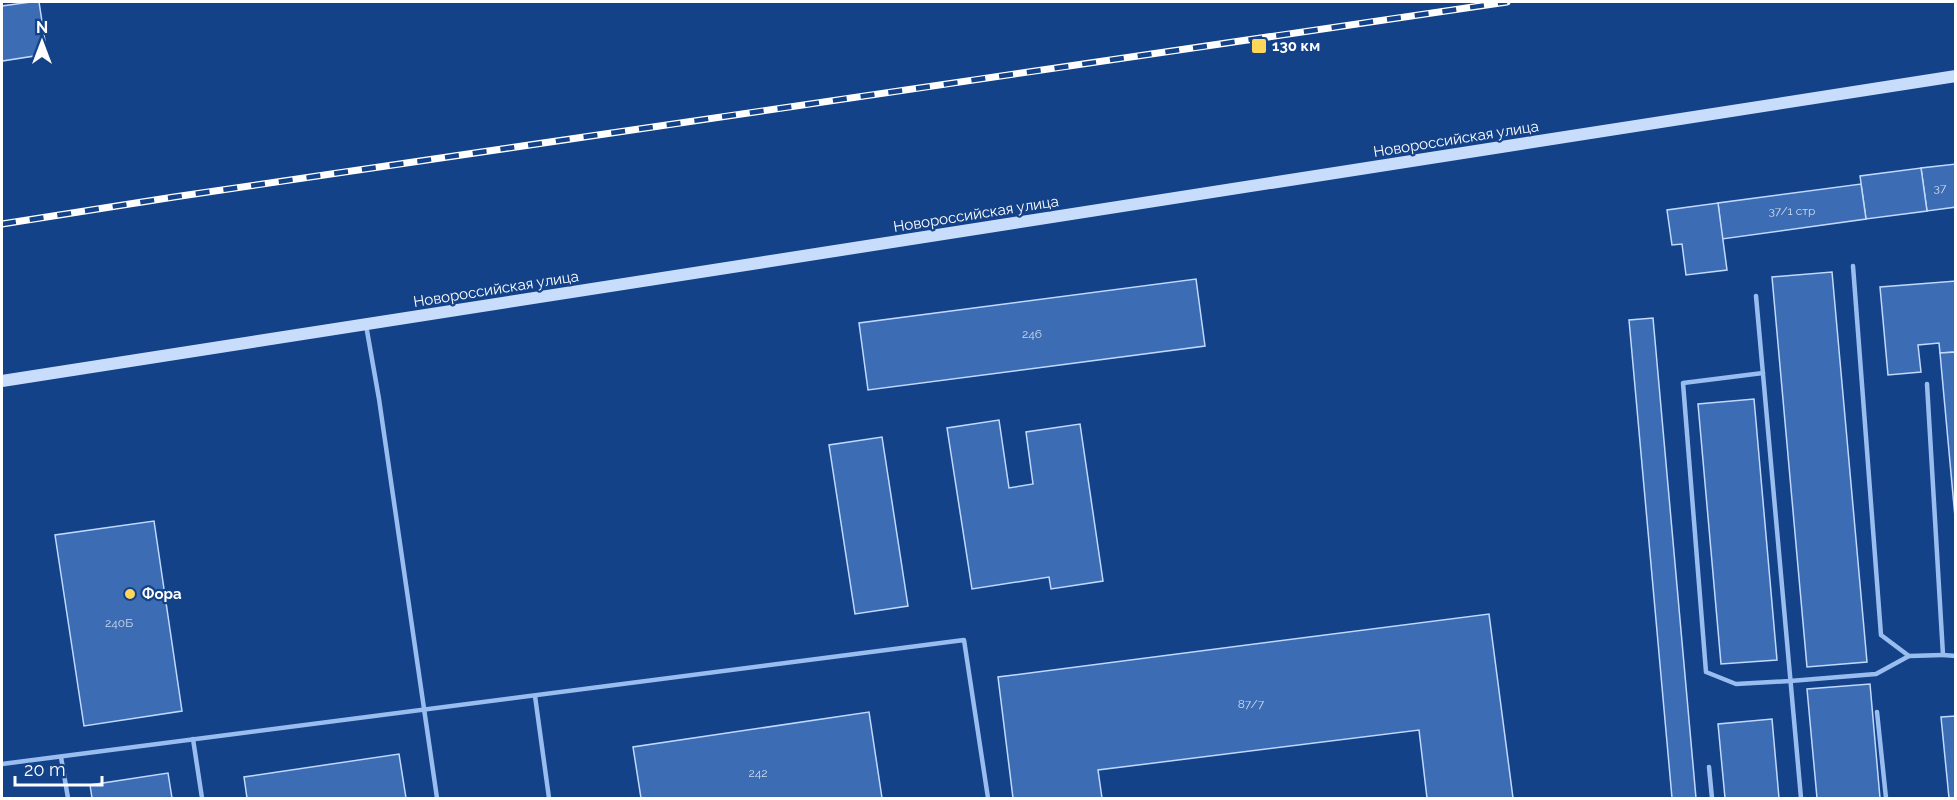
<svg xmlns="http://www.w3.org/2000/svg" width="1957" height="800" font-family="Raleway,sans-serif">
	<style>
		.building { fill: #3c6cb3; stroke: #c0d9fc; stroke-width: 1.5 }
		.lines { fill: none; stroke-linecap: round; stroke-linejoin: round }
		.lane { stroke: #9abdf0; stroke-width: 4.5 }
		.secondary { stroke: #c8dcfb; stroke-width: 12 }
		.rail-casing { stroke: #fff; stroke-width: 7 }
		.rail { stroke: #134289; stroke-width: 4.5; stroke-dasharray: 14; stroke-linecap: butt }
		.poi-dot { fill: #ffd659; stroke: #134289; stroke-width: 2 }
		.labels { text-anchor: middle; stroke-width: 4.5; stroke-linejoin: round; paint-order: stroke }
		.number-label { font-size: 12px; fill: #cedaec }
		.poi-label { font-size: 15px; font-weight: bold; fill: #fff; stroke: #134289; text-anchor: start }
		.street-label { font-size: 15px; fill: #fff; stroke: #134289 }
	</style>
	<rect width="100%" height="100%" fill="#134289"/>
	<g class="building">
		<path d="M31,2h8l8,52 -45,7v-55z"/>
		<path d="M1956,164v43l-29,4 -6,-43z"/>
		<path d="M1921,168l6,43 -61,8 -6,-43z"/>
		<path d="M1861,184l5,35 -144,20 -4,-36z"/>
		<path d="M1718,203l9,67 -41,5 -4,-31 -10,1 -5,-35z"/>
		<path d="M1832,272l35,390 -60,5 -35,-390z"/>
		<path d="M1196,279l9,67 -337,44 -9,-67z"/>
		<path d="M1956,281v71l-16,1 -1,-10 -21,2 3,27 -33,3 -8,-88z"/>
		<path d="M1653,318l43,480h-24l-43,-478z"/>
		<path d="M1956,352v176l-16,-175z"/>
		<path d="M1754,399l23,261 -56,4 -23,-260z"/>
		<path d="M999,420l10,68 24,-4 -7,-52 54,-8 23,157 -52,8 -2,-12 -77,12 -25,-161z"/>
		<path d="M882,437l26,169 -53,8 -26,-169z"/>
		<path d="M154,521l28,190 -98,15 -29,-191z"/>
		<path d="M1489,614l24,184h-86l-8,-68 -321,40 4,28h-89l-15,-121z"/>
		<path d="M1870,684l10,114h-63l-10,-109z"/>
		<path d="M869,712l13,86h-241l-8,-51z"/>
		<path d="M1956,716v82h-7l-8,-81z"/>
		<path d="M1772,719l7,79h-54l-7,-74z"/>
		<path d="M399,754l7,44h-159l-3,-21z"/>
		<path d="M168,773l4,25h-80l-2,-13z"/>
	</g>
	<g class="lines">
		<g class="lane">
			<path d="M1853,266l28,369 28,21 34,-1"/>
			<path d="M1756,296l45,502"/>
			<path d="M366,325l13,74 58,399"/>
			<path d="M1763,373l-80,10 23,289 30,12 54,-3 86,-7 33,-18"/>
			<path d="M1927,384l16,271 13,1"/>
			<path d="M535,696l14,102"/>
			<path d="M1877,712l9,86"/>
			<path d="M193,739l9,59"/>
			<path d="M61,757l7,41"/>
			<path d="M2,764l962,-124 24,158"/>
			<path d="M1709,767l3,31"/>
		</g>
		<path class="secondary" d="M2,381l1954,-305"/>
		<defs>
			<path id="rail" d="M2,224l172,-27 1333,-195"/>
		</defs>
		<use href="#rail" class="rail-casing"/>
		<use href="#rail" class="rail"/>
	</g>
	<g class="poi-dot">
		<rect x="1251" y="38" width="16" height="16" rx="3"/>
		<circle cx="130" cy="594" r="6"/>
	</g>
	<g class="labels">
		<g class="number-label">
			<text x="1940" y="192">37</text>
			<text x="1792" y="215">37/1 стр</text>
			<text x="1032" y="338">246</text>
			<text x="119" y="627">240Б</text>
			<text x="1251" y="708">87/7</text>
			<text x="758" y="777">242</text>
		</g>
		<g class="poi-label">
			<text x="1272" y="51">130 км</text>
			<text x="142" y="599">Фора</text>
		</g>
		<g class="street-label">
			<text transform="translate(1456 139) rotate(-9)" y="5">Новороссийская улица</text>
			<text transform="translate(976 214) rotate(-9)" y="5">Новороссийская улица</text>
			<text transform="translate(496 289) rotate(-9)" y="5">Новороссийская улица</text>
		</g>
	</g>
	<rect width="1957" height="800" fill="none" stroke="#ffffff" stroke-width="6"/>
	<g transform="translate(42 42)" stroke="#134289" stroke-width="4.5" paint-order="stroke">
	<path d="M0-4.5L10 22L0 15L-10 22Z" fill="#ffffff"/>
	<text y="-9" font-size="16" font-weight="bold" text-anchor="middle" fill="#ffffff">N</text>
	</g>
	<path d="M15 776v9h87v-9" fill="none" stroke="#ffffff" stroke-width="3"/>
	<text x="24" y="776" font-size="18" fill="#ffffff" stroke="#134289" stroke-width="4.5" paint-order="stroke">20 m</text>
</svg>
